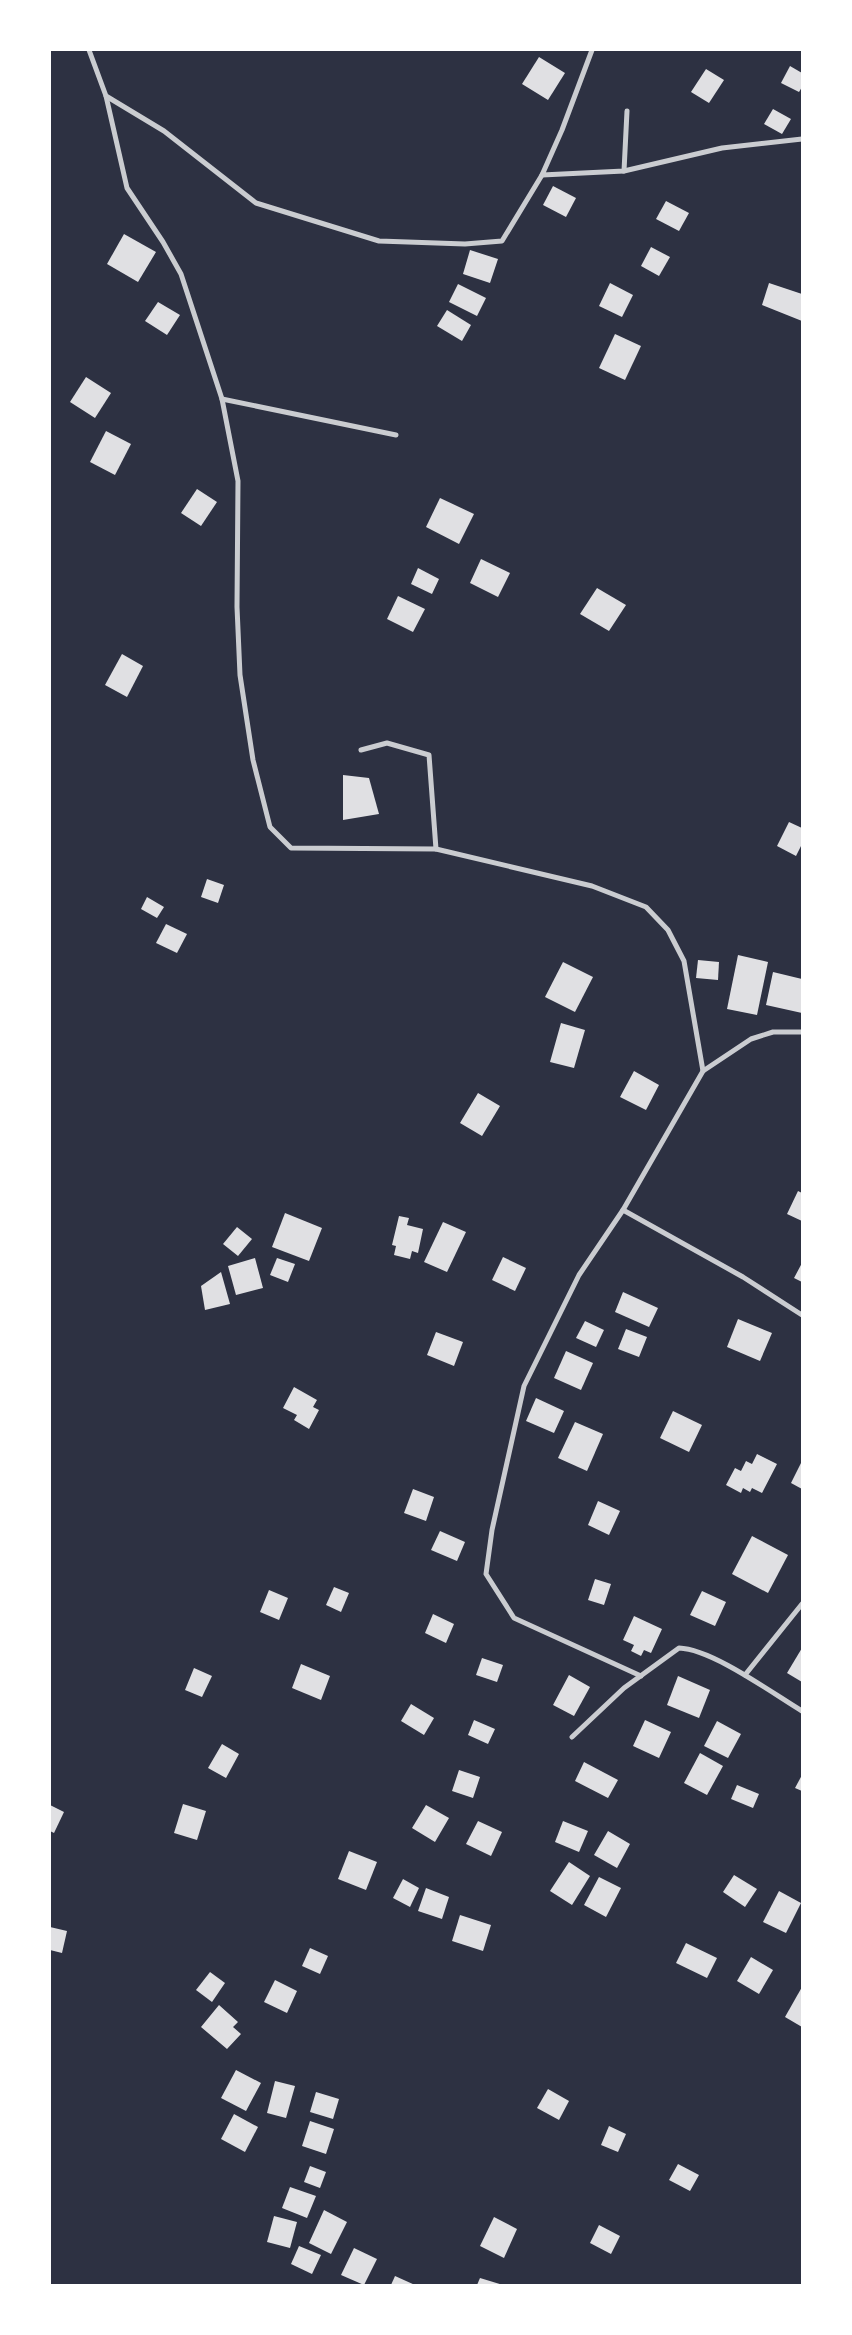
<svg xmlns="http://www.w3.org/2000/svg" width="852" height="2335" font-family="Lato,sans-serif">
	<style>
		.building { fill: #e0e0e3 }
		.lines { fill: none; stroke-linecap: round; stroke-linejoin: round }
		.minor { stroke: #caccd0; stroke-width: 5 }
	</style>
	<rect width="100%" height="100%" fill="#2d3142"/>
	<g class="building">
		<path d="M539,57l26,16 -17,27 -26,-16z"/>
		<path d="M790,66l12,7v14l-3,5 -18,-9z"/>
		<path d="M706,69l18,11 -15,23 -18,-11z"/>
		<path d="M773,109l18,10 -9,15 -18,-10z"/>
		<path d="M553,186l23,12 -10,19 -23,-12z"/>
		<path d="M666,201l23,12 -10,18 -23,-12z"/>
		<path d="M124,234l32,18 -18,30 -31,-18z"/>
		<path d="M651,247l19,10 -11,19 -18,-10z"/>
		<path d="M470,250l28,9 -8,24 -27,-9z"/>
		<path d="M610,283l23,12 -11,22 -23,-11z"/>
		<path d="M769,283l33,11v27l-40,-16z"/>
		<path d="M458,284l28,14 -9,18 -28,-14z"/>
		<path d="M158,302l22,13 -13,20 -22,-14z"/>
		<path d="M447,310l24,15 -9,16 -25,-15z"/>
		<path d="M615,334l26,12 -16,34 -26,-12z"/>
		<path d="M86,377l25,16 -16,25 -25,-16z"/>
		<path d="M106,431l25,13 -16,31 -25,-13z"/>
		<path d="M197,489l20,13 -16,24 -20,-13z"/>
		<path d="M440,498l34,16 -15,30 -33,-17z"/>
		<path d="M481,559l29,14 -12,24 -28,-14z"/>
		<path d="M418,568l21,11 -7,15 -21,-10z"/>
		<path d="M597,588l29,17 -17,26 -29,-17z"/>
		<path d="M398,596l27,13 -12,23 -26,-13z"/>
		<path d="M122,654l21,12 -16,31 -22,-12z"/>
		<path d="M343,775l26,3 10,36 -36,6z"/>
		<path d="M789,822l13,6v16l-6,12 -19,-10z"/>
		<path d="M207,879l17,6 -6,18 -17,-6z"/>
		<path d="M147,897l17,10 -7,11 -16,-9z"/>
		<path d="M166,924l21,10 -10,19 -21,-10z"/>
		<path d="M738,955l30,7 -11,53 -30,-6z"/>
		<path d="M698,960l21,2 -1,18 -22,-2z"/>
		<path d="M563,962l30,15 -18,35 -30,-15z"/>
		<path d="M773,972l29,7v34l-36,-8z"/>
		<path d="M561,1023l24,7 -11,38 -24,-6z"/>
		<path d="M634,1071l25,14 -13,25 -26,-13z"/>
		<path d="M478,1093l22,13 -18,30 -22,-13z"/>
		<path d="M798,1191l4,2v28l-15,-7z"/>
		<path d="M285,1213l37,15 -13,33 -37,-14z"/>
		<path d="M399,1216l10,2 -2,7 16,4 -5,24 -6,-2 -2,8 -16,-4 2,-9 -4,-1z"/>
		<path d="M443,1222l23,10 -19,40 -23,-10z"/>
		<path d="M237,1227l15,12 -14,17 -15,-12z"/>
		<path d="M503,1257l23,11 -11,23 -23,-11z"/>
		<path d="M255,1258l8,30 -27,7 -8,-29z"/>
		<path d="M277,1258l18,6 -7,18 -18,-7z"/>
		<path d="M802,1263v19l-8,-4z"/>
		<path d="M221,1272l9,32 -25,6 -4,-24z"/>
		<path d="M623,1292l35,16 -9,19 -34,-15z"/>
		<path d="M738,1319l34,14 -12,28 -33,-14z"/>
		<path d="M585,1321l19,9 -8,17 -20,-9z"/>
		<path d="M626,1329l21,8 -8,20 -21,-8z"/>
		<path d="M436,1332l27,10 -9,24 -27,-11z"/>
		<path d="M566,1351l27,12 -12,27 -27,-12z"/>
		<path d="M294,1387l23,13 -4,7 6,3 -10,19 -15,-9 3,-5 -14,-7z"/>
		<path d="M536,1398l28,13 -10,22 -28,-12z"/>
		<path d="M673,1411l29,14 -13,27 -29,-14z"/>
		<path d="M575,1422l28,12 -16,37 -29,-13z"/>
		<path d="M757,1454l20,10 -15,29 -10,-5 -2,4 -7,-4 -2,5 -15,-8 9,-17 6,3 5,-10 6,3z"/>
		<path d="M802,1461v28l-11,-6z"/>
		<path d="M413,1489l21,8 -8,24 -22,-8z"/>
		<path d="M598,1501l22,10 -11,24 -21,-10z"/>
		<path d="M440,1531l25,11 -8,19 -26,-11z"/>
		<path d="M752,1536l36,19 -20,38 -36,-19z"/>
		<path d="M595,1579l16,5 -7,21 -16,-5z"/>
		<path d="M334,1587l15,6 -8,19 -15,-7z"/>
		<path d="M269,1590l19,8 -9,22 -19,-8z"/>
		<path d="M702,1591l24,11 -11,24 -25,-11z"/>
		<path d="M433,1614l21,10 -8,19 -21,-10z"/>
		<path d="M634,1616l28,13 -11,24 -7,-3 -3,6 -10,-5 3,-6 -11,-5z"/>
		<path d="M802,1648v34l-15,-9z"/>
		<path d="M482,1658l21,7 -6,17 -21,-7z"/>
		<path d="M301,1664l29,12 -9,24 -29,-12z"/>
		<path d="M194,1668l18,8 -10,21 -17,-7z"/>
		<path d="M569,1675l21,12 -16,29 -21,-11z"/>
		<path d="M678,1676l32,14 -11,28 -32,-13z"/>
		<path d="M411,1704l23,14 -10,17 -23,-14z"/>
		<path d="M474,1720l21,9 -7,15 -20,-9z"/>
		<path d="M645,1720l26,12 -12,26 -26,-12z"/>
		<path d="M717,1721l24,13 -13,24 -24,-12z"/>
		<path d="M222,1744l17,10 -13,24 -18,-10z"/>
		<path d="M700,1753l23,13 -16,29 -23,-12z"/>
		<path d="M584,1762l34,18 -10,18 -33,-17z"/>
		<path d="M459,1770l21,7 -7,21 -21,-7z"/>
		<path d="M802,1775v16l-7,-3z"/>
		<path d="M737,1785l22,9 -6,14 -22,-9z"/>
		<path d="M183,1804l23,7 -9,29 -23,-7z"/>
		<path d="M50,1805l14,7 -10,21 -4,-2z"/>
		<path d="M426,1805l23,13 -14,24 -23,-14z"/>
		<path d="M478,1821l24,11 -11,24 -25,-12z"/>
		<path d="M563,1821l25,10 -9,21 -24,-10z"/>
		<path d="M608,1831l22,13 -13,24 -23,-13z"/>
		<path d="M349,1851l28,11 -11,28 -28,-11z"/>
		<path d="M569,1862l21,14 -18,29 -22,-14z"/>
		<path d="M734,1875l23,14 -12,18 -22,-15z"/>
		<path d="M599,1877l22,11 -15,29 -22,-12z"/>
		<path d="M403,1879l16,9 -9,19 -17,-9z"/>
		<path d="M426,1888l23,9 -7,22 -24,-8z"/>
		<path d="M779,1891l22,12 -15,30 -23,-11z"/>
		<path d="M460,1915l31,10 -8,26 -31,-10z"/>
		<path d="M50,1927l17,4 -5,22 -12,-3z"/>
		<path d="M686,1943l31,15 -10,20 -31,-15z"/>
		<path d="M310,1948l18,8 -8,18 -18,-8z"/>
		<path d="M751,1957l22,13 -14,24 -22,-13z"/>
		<path d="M210,1972l15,11 -13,19 -16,-12z"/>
		<path d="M275,1980l22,11 -10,22 -23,-11z"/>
		<path d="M802,1987v40l-17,-10z"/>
		<path d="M219,2005l19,17 -5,5 8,7 -14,15 -26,-22z"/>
		<path d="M236,2070l25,13 -15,28 -25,-13z"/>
		<path d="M275,2081l20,5 -9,32 -19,-5z"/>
		<path d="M548,2089l21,12 -10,19 -22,-12z"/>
		<path d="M316,2092l23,7 -6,20 -23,-7z"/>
		<path d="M234,2114l24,13 -13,25 -24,-13z"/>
		<path d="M310,2121l24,8 -8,25 -24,-8z"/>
		<path d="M609,2126l17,8 -8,18 -17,-7z"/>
		<path d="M678,2164l21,11 -9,16 -21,-11z"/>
		<path d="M310,2166l16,6 -6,16 -16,-6z"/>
		<path d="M290,2187l26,9 -9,22 -25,-10z"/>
		<path d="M324,2210l23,12 -16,32 -22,-11z"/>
		<path d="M274,2216l23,6 -7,26 -23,-6z"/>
		<path d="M494,2217l23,12 -13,29 -24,-12z"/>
		<path d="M599,2225l21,11 -9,18 -21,-11z"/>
		<path d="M299,2246l22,9 -9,19 -21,-10z"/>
		<path d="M354,2248l23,11 -13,26 -23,-10z"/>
		<path d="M395,2276l20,9h-24z"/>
		<path d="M480,2278l23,7h-26z"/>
	</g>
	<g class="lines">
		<g class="minor">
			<path d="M89,50l17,46 58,35 92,72 123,38 86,3 37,-3 40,-66"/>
			<path d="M592,50l-30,80 -20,45 82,-4 98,-23 80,-9"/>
			<path d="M106,96l21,92 36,54 18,32 41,125 16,82 -1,126 3,68 13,85 17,67 21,21 145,1 -7,-94 -42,-12 -26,7"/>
			<path d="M624,171l3,-60"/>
			<path d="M222,399l174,36"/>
			<path d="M436,849l156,37 54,21 22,23 16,31 19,110"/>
			<path d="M623,1210l120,67 59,38"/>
			<path d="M745,1675l57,-71"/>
			<path d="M641,1676l-127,-58 -28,-44 6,-44 32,-144 55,-111 44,-65 80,-139 48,-32 22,-7h29"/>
			<path d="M572,1737l52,-49 55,-40c33,1 93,45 123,63"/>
		</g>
	</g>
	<rect width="852" height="2335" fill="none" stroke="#ffffff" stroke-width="102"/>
</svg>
